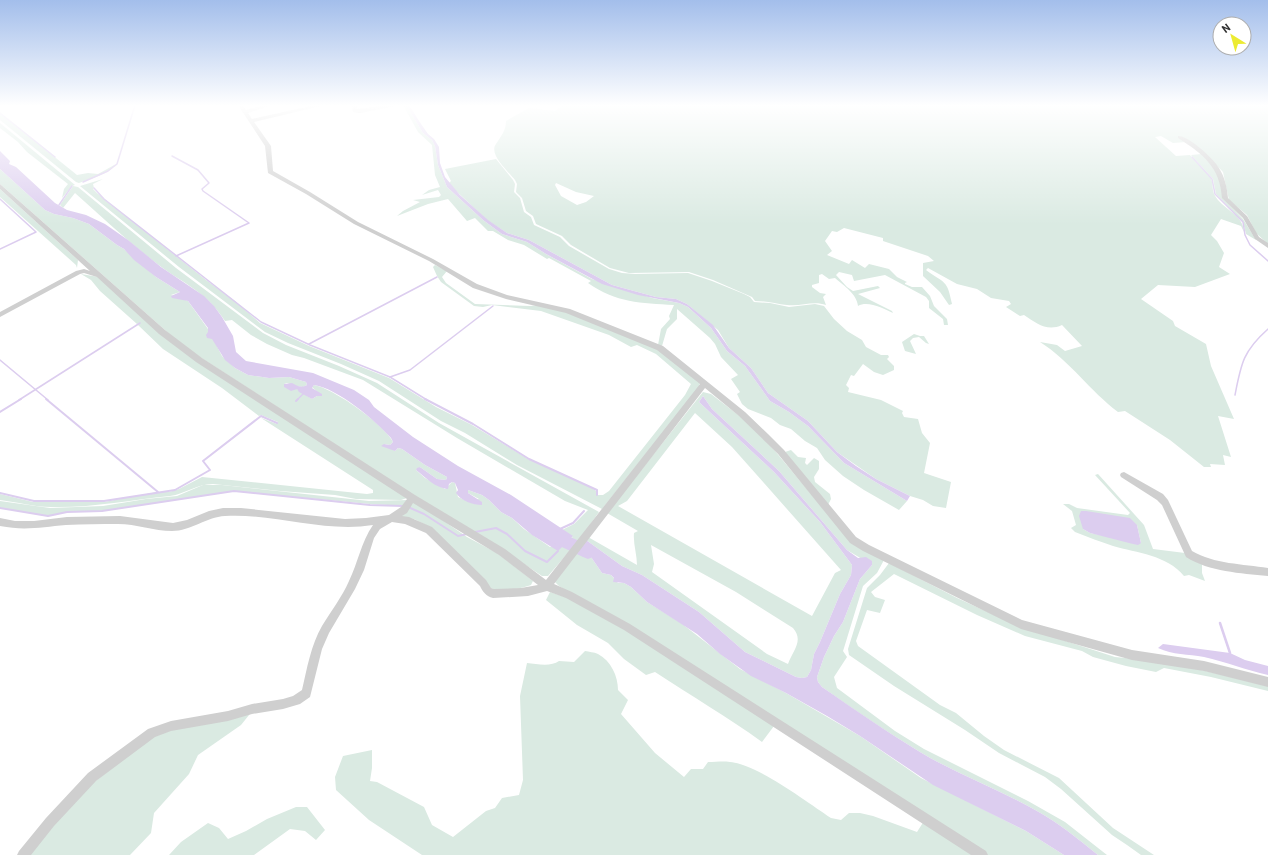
<svg xmlns="http://www.w3.org/2000/svg" width="1268" height="855" font-family="Barlow,sans-serif">
	<style>
		.green { fill: #daeae2; fill-rule: evenodd }
		.water { fill: #dccdef }
		.lines { fill: none; stroke-linecap: round; stroke-linejoin: round }
		.stream-far2 { stroke: #dccdef; stroke-width: 1.5 }
		.stream-far1 { stroke: #dccdef; stroke-width: 2 }
		.stream { stroke: #dccdef; stroke-width: 2.5 }
		.river { fill: #dccdef; fill-rule: evenodd }
		.street { fill: #cfcfcf; fill-rule: evenodd }
	</style>
	<rect width="100%" height="100%" fill="#fff"/>
	<g class="green">
		<path d="M403,105h3l17,28 9,7 3,6 3,19 9,22 36,33 19,14 25,8 19,12 46,25 60,19 27,5 9,4 23,21 16,23 18,15 25,35 19,11 19,14 36,37 63,38 -8,9 -35,-20 -21,-14 -18,-16 -8,-12 -12,-7 -14,-12 -11,-4 -9,-7 -23,-9 -6,-5 -5,-10 3,-2 -9,-13 7,-4 -17,-18 -6,-13 -5,-6 -33,-29v10l-10,10 -5,17 -4,-1 3,-16 9,-10 -1,-3 5,-11c-33,-2 -58,-2 -86,-22l3,-2 -42,-23 -2,1 -23,-14 -16,-5 -15,-9h-5l-13,-13 -8,3 -19,-22 -20,5 -31,12 6,-5 17,-9 -7,-2 26,-3 2,-2 -3,-5 -16,5 7,-5 11,-3 -5,-12 -3,-30 -14,-13z"/>
		<path d="M563,105h705v139l-12,-11 -9,-18 -18,-15 -6,-28 -17,-18 -26,-18 -2,1 8,5 -13,1 -12,-7 -6,1 21,19 14,-1c6,8 15,14 21,23 2,5 1,11 3,16 8,16 29,19 30,38l-3,-6 -20,-7 -10,16 6,6 7,12 -5,14 11,7 -35,13 -37,-2 -17,14 32,22 2,5 31,18 5,22 23,53 -16,-3 13,41 -8,-2 2,10 -15,-1 1,3h-7l-34,-27 -45,-29 -7,1c-28,-21 -48,-51 -78,-70l17,3 8,6 17,-5 -20,-21c-15,7 -26,-2 -38,-10l-4,1 -14,-9 5,-3 -2,-3 -18,-3 -14,-9 -20,-5 -29,-16 -2,2c19,14 21,9 26,34l-3,1 -9,-13 -17,-16v-13l11,-2 -6,-5 -45,-15v-3l-39,-10 -7,4 -5,-1 -7,10 7,10 -5,4 22,9 3,-4 13,8 4,-4 20,5 8,8 10,5 -2,1v1l7,3h10l8,9 4,10 13,13 1,6h-4l-1,-6 -14,-11v-7l-3,-4 -41,-22 -31,6 -2,-6 -13,-3 -3,3 11,12 6,4 25,-5 2,2 -22,6 34,17 1,2c-9,-4 -25,-13 -35,-7 -1,-12 -14,-20 -23,-28l-6,1 -7,-5 -3,1v8l-7,2v2l8,6 6,1 -3,3 3,8c-13,-5 -25,2 -39,0 -11,-1 -20,-4 -32,-4l-3,-4 -39,-17 -24,-8 -60,1 -19,-5 -39,-23 -9,-9 -26,-12 -3,-8 -7,-5 -4,-13 -6,-6 1,-8 -2,-4c-6,-8 -27,-26 -19,-36 5,-8 10,-13 10,-23l23,-13 26,3zM556,183l20,9 18,4 -8,6 -9,3 -16,-9 -6,-11z"/>
		<path d="M0,113l77,62 11,-2 10,1 18,-10c-8,11 -25,14 -37,19l-3,-1 -76,-62z"/>
		<path d="M0,123l75,62 -3,1 -10,12 2,-9 4,-5 -41,-32 -9,-10 -18,-14z"/>
		<path d="M1202,154l14,15 11,33 16,17 13,21 -10,-6 -3,-12 -27,-28 -3,-15 -22,-24z"/>
		<path d="M496,159l17,21 2,4 -1,8 6,6 4,14 7,5 3,8 26,12 9,9 40,23 13,4 13,1 53,-1 24,8 32,13 6,3 4,5 16,1 19,4 26,-3 9,2 10,13 13,12 15,9 4,7 15,8h7l1,2 -2,2 7,7v4l-11,5 -9,-3 -11,-8 -9,12 -3,-1 -5,10 3,3 -1,4 33,8 22,11 -1,2 2,4 14,2 4,14 8,10 -6,30 27,9 -5,26 -13,-2 -10,-6 -13,-4 -34,-17 -39,-27 -29,-31 -40,-28 -17,-25 -22,-20 -11,-18 -31,-26 -11,-5 -20,-2 -44,-12 -83,-45 -22,-7 -20,-13 -35,-33 -3,-4 2,-2 -6,-12z"/>
		<path d="M0,169l45,41 9,4 19,4 16,6 28,21 7,4 32,28 24,15 -9,3 17,6 20,28 14,27 13,12 13,7 21,3 20,-1 17,5 1,3 -4,2 -7,-1 -9,-3 -3,1v3l13,2 15,10 5,-3h5l-10,-9 2,-2c19,3 71,40 79,57l-3,3 -6,-1 11,7 3,-3 4,1 23,16 22,12 -1,3 -9,-1 -17,-12 -4,3 9,8 20,11 7,-7 3,1 3,14 9,4 12,-2 -11,-6v-3l14,5 7,5 12,12 11,6 12,11 26,18 23,-10 -11,-7 12,-6 14,-14 -23,-9 -108,-63 -94,-58 -59,-22 -12,-3 -25,-11 -16,-9 -19,-15 -7,1c-19,-29 -39,-36 -65,-55 -30,-22 -57,-48 -85,-73l-12,15 -3,-3 13,-19 5,1 98,81 87,65 23,12 53,21 38,17 62,40 160,89 -20,28 -31,36h-6l-39,-26 -23,-12 -297,-192 -183,-162z"/>
		<path d="M103,179l-10,5 1,4 -1,1 4,4 109,87 29,21 25,22 49,23 80,32 47,29 36,18 56,34 61,27 7,5 1,4h6l6,-4 76,-96 6,-11 -35,-30 -19,-9 -6,2 -22,-12 -68,-24 -49,-6 -9,2 -9,-1 -33,-24 -4,-6 -4,-9 2,-2 12,6 -5,6 4,6 29,21 55,2 9,-1 16,3 104,41 41,34 -2,5 -96,121 -85,-44 -52,-32 -24,-12 -62,-40 -38,-17 -53,-21 -23,-11 -86,-65 -99,-81z"/>
		<path d="M0,189l78,71 -1,8 -1,-3 -76,-68z"/>
		<path d="M81,274l18,3 69,62 239,159 -6,2 -45,-1 -21,-4 -55,-4 -67,-7c-16,0 -28,10 -43,12 -40,4 -79,12 -119,11 -17,0 -34,-5 -51,-7v-6l33,8h71l53,-10h12l10,-3 23,-12 165,17 6,-1v-3l-112,-72 16,6 1,-2 -17,-7 -2,1 -37,-28 -59,-39 -25,-24 2,-2 -3,1 -37,-33 -9,-11z"/>
		<path d="M914,334l6,2h4l5,8 -3,-1 -7,-6 -6,1 -3,3 6,13 -11,-3 -3,-9z"/>
		<path d="M703,392l8,2 35,27 29,30 61,73 48,36 -7,13 -14,13 -19,62 -1,3 4,6 -13,20 3,11 58,43 29,18 104,52 37,21 42,33h-9c-20,-16 -39,-32 -61,-44 -38,-22 -79,-36 -117,-59 -33,-20 -67,-43 -98,-65l-4,-5 -1,-5 7,-20 10,-21 9,-14 17,-43 12,-14 -25,-15 -68,-79 -67,-62 -9,-13 -4,6 75,70 46,50 32,43 -1,10 -11,19 -20,48 -6,12 -3,16 -4,7 -5,1 -6,-1 -51,-25 -46,-40 -57,-37 -20,-9 -36,-26 2,-3 49,28c0,-11 -4,-21 -3,-32l4,-2 -31,-18zM695,413l37,34 109,123 -6,3 -23,43 -194,-110 9,-5zM651,545l85,47 57,36c11,13 0,22 -5,36l-21,-10 -115,-82 2,-8z"/>
		<path d="M791,450l7,7 8,1 -1,5 2,2 7,-7 5,3v8l-5,8 1,5 15,12 1,5 -3,6 -43,-53z"/>
		<path d="M1098,474l46,51 9,24 32,4 17,11v9l3,8 -16,-6 -5,1c-17,-21 -47,-23 -71,-30 -12,-4 -25,-9 -38,-14l-4,-4 5,-3 -4,-14 -9,-7h6l8,4 51,7 2,-2 -35,-38zM1137,525l4,18 -51,-10 -7,-4z"/>
		<path d="M203,485h19l147,16 40,-1 -3,6 -36,-2 -136,-13 -132,20 -35,1 -19,4 -48,-8v-7l50,7 53,-2 43,-7 31,-3z"/>
		<path d="M413,500l54,37 30,16 36,28 -2,4c-10,4 -30,7 -41,3l-60,-61 -16,-8 -14,-2z"/>
		<path d="M576,553l15,4 11,16 9,2 7,8h6l7,4 16,15 34,21 59,46 46,24 74,43 61,42 105,53 38,24h-77l-428,-269 -5,-5z"/>
		<path d="M889,563l68,35 59,27 99,32 50,5 103,23v6l-57,-14 -47,-9 -8,4 -30,-6 -33,-9 -11,-6 -57,-15 -48,-21 -83,-41 -23,18 4,5 10,3 -5,13 -13,-3 -11,31 2,5 82,59 16,8 28,23 20,14 55,28 54,50 41,27h-13l-14,-10 -15,-10 -51,-46 -16,-12 -46,-24 -34,-23 -71,-44 -45,-31 -1,-6 19,-61 13,-13z"/>
		<path d="M550,592l18,6 57,30 149,98 -12,16c-34,-25 -71,-46 -107,-70l-9,3 -22,-16 -16,-16 -31,-18 -31,-25z"/>
		<path d="M585,651c4,1 9,1 13,3 13,7 20,22 20,36l10,10 -7,14 34,39 29,24 7,-8h12l5,-7c8,0 15,-1 22,0 27,2 77,40 101,56l10,2 8,-7h11l13,3 44,16 7,-11 52,34h-554l-53,-35 -33,-30 -1,-13 8,-21 29,-6v18l-2,13 7,1 47,25 8,18 21,12 33,-26 9,-3 7,-10 17,-3 4,-15 -3,-84 7,-33c10,1 24,4 32,-2l15,1z"/>
		<path d="M253,710l-12,15 -43,30 -9,19 -35,39 -3,20 -21,22h-104l44,-54 87,-68z"/>
		<path d="M296,807h11l18,23 -9,10 -11,-9 -15,-2 -36,26h-85l12,-13 27,-19 11,5 9,11 18,-8 21,-12z"/>
	</g>
	<g class="water">
		<path d="M406,105l5,3 8,13 9,13 6,5 5,8 1,16 5,14 15,18 28,25 19,13 22,7 83,45 44,12 20,2 11,5 26,21 16,23 22,20 17,25 40,28 29,31 19,14 20,13 34,17 -3,5 -63,-38 -36,-37 -19,-14 -19,-11 -25,-35 -18,-15 -16,-23 -23,-21 -9,-4 -41,-8 -36,-11 -56,-30 -19,-12 -25,-8 -19,-14 -36,-33 -9,-22 -3,-19 -3,-6 -9,-7z"/>
		<path d="M0,151l10,10 -1,3 7,3 39,36 12,7 19,5 19,9 23,16 33,27 43,29 10,10 8,11 11,19 3,16 10,9 67,12 41,17 15,10 5,7 39,30 45,29 53,29 62,41 -15,15 -26,-16 -20,-17 -11,-6 -12,-12 -7,-5 -14,-5v3l14,9v3c-9,0 -21,-4 -26,-12l2,-3 -3,-7 -3,-1 -3,2 -1,5c-13,-1 -23,-12 -32,-19l1,-2 3,-1 17,12 9,1 1,-3 -22,-12 -23,-16 -4,-1 -3,3 -14,-5 3,-2 6,1 3,-3 -2,-4c-15,-17 -54,-50 -77,-53l-2,3 10,6v2h-5l-5,3 -13,-7 -2,-3 -6,2 -7,-4v-3l8,-1c5,3 9,5 15,2l-1,-3 -17,-5 -20,1 -21,-3 -13,-7 -10,-8 -13,-21 -5,-1 -1,-3 2,-3v-4l-20,-27 -16,-3 -1,-2 9,-4 -24,-15 -22,-17 -10,-11 -7,-4 -28,-21 -16,-6 -19,-4 -9,-4 -45,-41z"/>
		<path d="M703,396l9,13 67,62 68,79 11,8 8,-1 6,4v4l-12,14 -17,43 -9,14 -10,21 -7,20 1,5 4,5c32,22 65,45 98,65 38,23 79,37 117,59 22,12 41,28 61,44h-34l-38,-24 -93,-46 -73,-49 -33,-20 -41,-23 -35,-17 -31,-22 -23,-20 -50,-32 -16,-15 -7,-4 -11,-1 1,-4 -3,-3 -9,-2 -11,-16 -15,-4 10,-13 36,26 20,9 57,37 46,40 51,25 6,1 5,-1 4,-7 3,-16 6,-12 20,-48 11,-19 1,-10 -32,-43 -46,-50 -75,-70z"/>
		<path d="M1081,511h5l44,7 7,7 4,18 -3,2 -5,-1 -43,-11 -7,-4 -4,-13z"/>
		<path d="M1163,644l67,9 15,7 23,6v9c-22,-5 -42,-13 -64,-18 -16,-3 -31,-2 -46,-9z"/>
	</g>
	<g class="lines">
		<g class="stream-far2">
			<path d="M0,113l55,44"/>
			<path d="M172,156l26,14 11,13 -7,6 1,2 46,32 -73,33"/>
			<path d="M1192,157l20,22 3,15 28,28 2,13 5,10 18,16"/>
			<path d="M83,182l25,-11 9,-7 18,-59"/>
			<path d="M94,188l10,11 157,123 49,23 80,32 37,23"/>
			<path d="M0,199l36,33 -36,17"/>
			<path d="M59,205l13,-19"/>
			<path d="M309,344l128,-67"/>
			<path d="M0,360l48,40"/>
			<path d="M390,377l20,-7 83,-64"/>
			<path d="M1235,395c6,-31 8,-44 33,-66"/>
			<path d="M19,400l121,-77"/>
			<path d="M297,400l6,-6"/>
		</g>
		<g class="stream-far1">
			<path d="M46,399l112,93"/>
			<path d="M425,399l48,25 56,35 68,31v5"/>
			<path d="M296,401l2,-2"/>
			<path d="M0,412l21,-13"/>
			<path d="M0,493l34,8h70l71,-11 35,-20 -7,-9 58,-45 16,7"/>
			<path d="M408,507l16,7 34,22 9,-2"/>
			<path d="M0,508l48,8 19,-4 35,-1 132,-20 136,14 33,1"/>
			<path d="M560,529l13,-6 11,-12"/>
			<path d="M475,532l21,-4 11,6 18,17 22,11 11,-11"/>
		</g>
		<path class="stream" d="M1220,623l10,30"/>
		<path class="river" d="M552,529l41,18 2,5 -2,5 -5,2 -5,-2 -36,-17 -2,-5 2,-5z"/>
		<g class="street">
			<path d="M238,105h5l3,5 18,-5h8l-24,8 4,6 63,-14h10l-71,17 17,24 2,25 37,21 48,30 75,37 44,25 30,11 63,14 93,37 82,66 23,22 16,16 72,87 13,8 153,75 110,30 72,11 64,16v10l-64,-16 -72,-11 -111,-31 -158,-78 -13,-8 -72,-89 -39,-38 -34,-28 -151,196 18,8 58,32 356,227 2,4h-17l-347,-225 -58,-32 -19,-7 -19,5 -35,2c-7,-2 -10,-6 -13,-12l-54,-53 -21,-9 -13,-2 -12,7 -6,9 -10,32 -9,19 -26,44 -7,16 -12,48 -10,7 -17,5 -31,5 -24,7 -57,10 -16,6 -59,44 -42,45 -23,29h-14l2,-4 27,-33 42,-45 60,-44 23,-8 57,-10 24,-7 31,-5 10,-3 9,-6c5,-22 9,-45 20,-64 9,-15 20,-29 27,-45 9,-18 12,-39 24,-56 -49,8 -99,-12 -148,-9 -19,1 -34,15 -53,15 -18,0 -36,-7 -54,-7 -17,0 -35,0 -52,1 -24,2 -41,6 -66,1v-8l15,3h19l33,-4 53,-1 53,7 14,-3 22,-9 14,-3h18l104,11 21,-1 23,-3 12,-8 6,-8 -211,-137 -37,-28 -62,-57 -13,-4 -4,1 -80,43v-5l76,-41 8,-2 6,2 -90,-82v-5l165,146 37,28 213,137 90,54 41,31 154,-196 -43,-34 -91,-37 -60,-14 -33,-11 -44,-27 -75,-37 -48,-30 -38,-21 -3,-27zM413,503l86,52 39,30 -17,3 -27,1 -3,-1 -5,-8 -54,-53 -23,-10 -7,-1 5,-3z"/>
			<path d="M352,105h5v4l31,-4h13l-41,8 -7,-1z"/>
			<path d="M1178,136c10,-1 36,23 41,32 6,10 8,19 9,30l19,18 12,21 9,6v5l-13,-9 -12,-21 -21,-20c-2,-31 -19,-44 -44,-60z"/>
			<path d="M1124,472l39,22 5,6 24,51c22,13 51,13 76,17v8c-28,-3 -58,-4 -82,-19l-24,-52 -5,-5 -36,-23 -1,-2 1,-2z"/>
		</g>
	</g>
	<linearGradient id="sky" x2="0" y2="1"><stop stop-color="#a3beeb"/><stop offset="0.47" stop-color="#fff"/><stop offset="1" stop-color="#fff" stop-opacity="0"/></linearGradient>
	<rect width="1268" height="225" fill="url(#sky)"/>
	<g transform="translate(1232 36) rotate(323)"><circle r="19" fill="#ffffff" stroke="#adadad"/>
	<path d="M0-3L7 15L0 10L-7 15Z" fill="#eceb32"/>
	<text y="-6" font-size="11" font-weight="bold" text-anchor="middle" fill="#323232">N</text>
	</g>
</svg>
